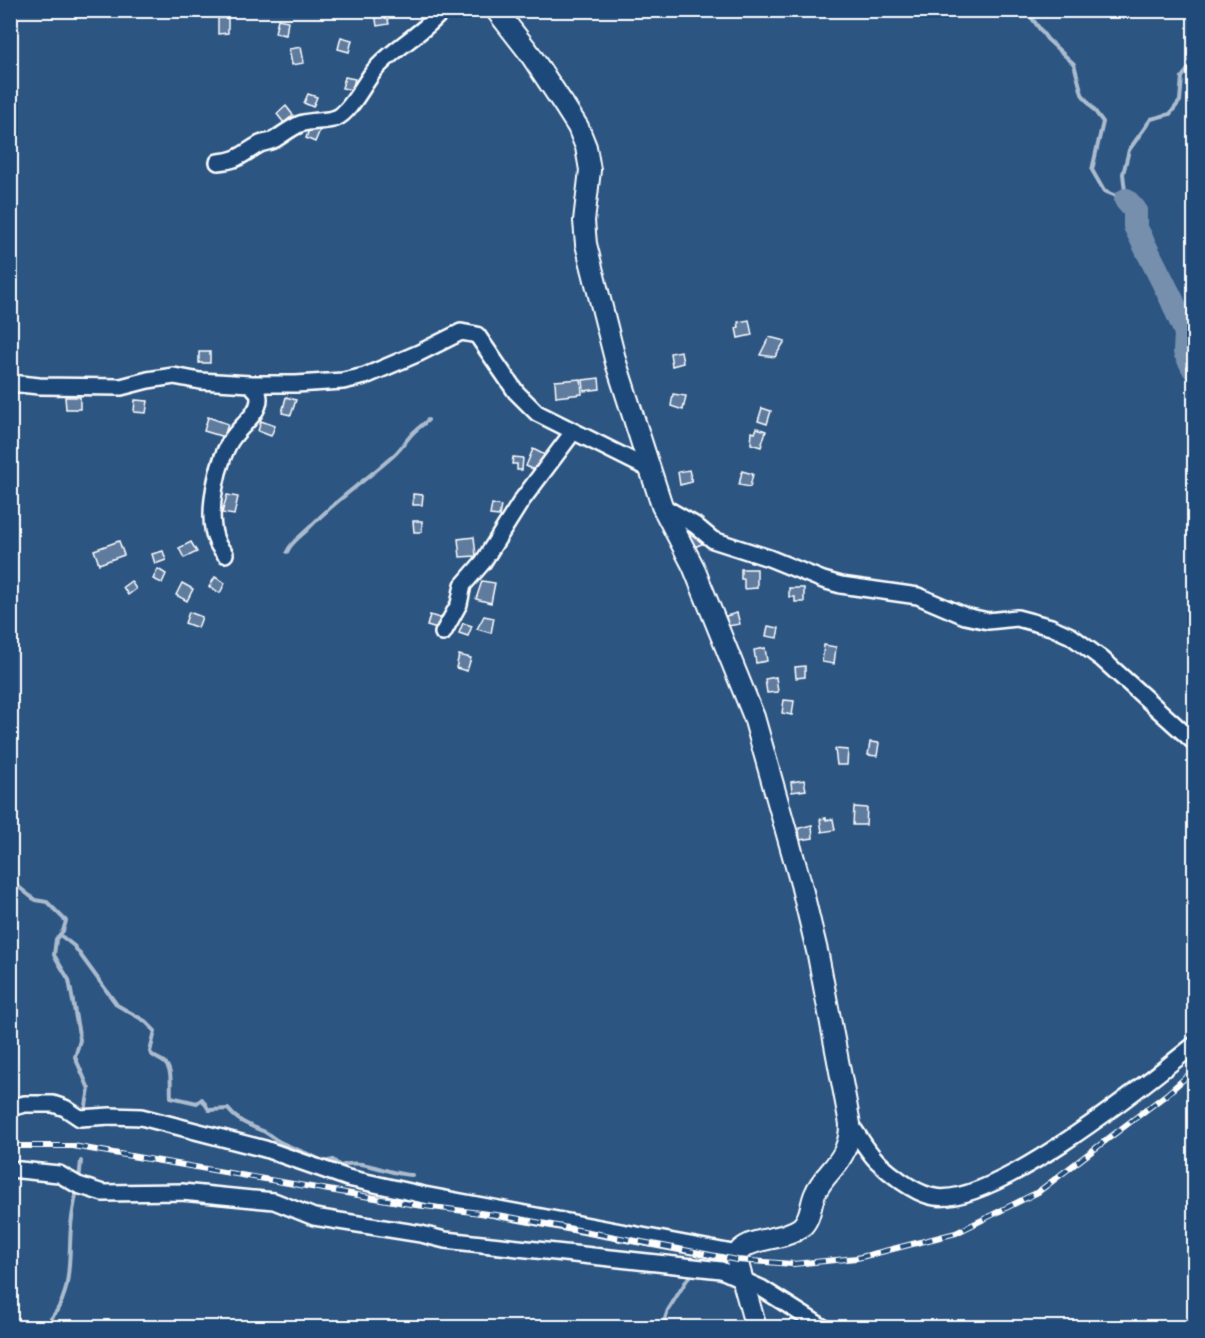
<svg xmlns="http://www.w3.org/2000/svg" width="1205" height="1338" font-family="Kalam,sans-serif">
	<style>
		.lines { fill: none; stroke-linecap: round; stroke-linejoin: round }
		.stream { stroke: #acbcce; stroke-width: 4 }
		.river { stroke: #748fad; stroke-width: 24 }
		.building { fill: #5e7c9f; stroke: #fff; stroke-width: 1.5 }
		.minor-casing { stroke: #fff; stroke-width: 20 }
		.tertiary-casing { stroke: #fff; stroke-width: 24 }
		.minor { stroke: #1f4a7a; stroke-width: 15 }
		.tertiary { stroke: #1f4a7a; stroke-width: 20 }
		.rail-casing { stroke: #fff; stroke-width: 6 }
		.rail { stroke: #1f4a7a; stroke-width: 4; stroke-dasharray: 11; stroke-linecap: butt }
	</style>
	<rect width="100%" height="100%" fill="#2c5582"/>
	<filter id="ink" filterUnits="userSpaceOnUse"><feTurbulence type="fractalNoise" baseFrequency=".0167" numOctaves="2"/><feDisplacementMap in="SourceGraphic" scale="12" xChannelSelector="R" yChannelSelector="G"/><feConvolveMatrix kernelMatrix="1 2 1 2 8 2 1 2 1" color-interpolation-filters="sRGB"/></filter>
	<g filter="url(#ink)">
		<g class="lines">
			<g class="stream">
				<path d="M1026,10l21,29 27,25 8,30 21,28 -11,48 12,21 22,9 -3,-26 6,-24 22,-31 19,-5 10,-13 2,-24 12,-15"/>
				<path d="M287,552c4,-10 13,-15 21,-23 26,-28 57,-48 85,-73 7,-6 12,-14 18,-21 5,-6 12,-10 17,-15"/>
				<path d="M10,852l2,6 -1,7 4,19 20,16 12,2 19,19 -3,10 -7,8 -2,16 15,25 11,60 -5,17 14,32 -4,22"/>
				<path d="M60,935l14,11 43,59 28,16 10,10 -5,21c4,7 10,6 15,11 8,8 5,24 6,34l26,6 5,-4 7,11 19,-1c10,13 21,16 35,22 6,3 11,8 17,11 14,7 29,11 44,20l9,-2 7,6c24,-9 47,9 72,9"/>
				<path d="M79,1181l2,-20"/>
				<path d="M42,1328c32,-27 26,-64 29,-102 1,-12 4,-25 6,-37"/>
				<path d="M662,1328l6,-18 22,-35"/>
			</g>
			<path class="river" d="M1126,200l9,10v16l37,74 14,33 -1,19 9,17"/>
		</g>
		<g class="building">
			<path d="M386,11l3,13 -12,2 -2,-13z"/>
			<path d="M218,18h10v15l-10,1z"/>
			<path d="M278,19l10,2 -2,14 -11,-2z"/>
			<path d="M341,37l11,3 -3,12 -11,-3z"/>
			<path d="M301,47l3,16 -12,2 -3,-16z"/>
			<path d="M345,77l10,2 -3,11 -10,-2z"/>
			<path d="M308,94l9,3 -4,10 -9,-4z"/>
			<path d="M286,106l7,9 -9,8 -7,-9z"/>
			<path d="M310,127l10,3 -5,12 -9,-4z"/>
			<path d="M749,320l3,15 -14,3 -2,-10 3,-1 -1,-5z"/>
			<path d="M769,337l16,4 -10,16 -15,-2z"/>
			<path d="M681,351l2,12 -11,3 -2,-13z"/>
			<rect x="199" y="352" width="11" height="11"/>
			<path d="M599,378l1,11 -16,2 -1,-11z"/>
			<path d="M581,379l1,15 -26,3 -1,-16z"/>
			<path d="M673,394l13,2 -3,14 -12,-4z"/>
			<path d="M65,397h15v12h-14z"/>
			<path d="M286,397l10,3 -5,15 -9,-2z"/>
			<path d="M135,400l13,1 -2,12 -12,-1z"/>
			<path d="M762,408l9,3 -4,13 -9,-3z"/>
			<path d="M208,417l20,7 -4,13 -20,-6z"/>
			<path d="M261,421l14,5 -4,10 -13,-5z"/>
			<path d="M757,428l9,3 -5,16 -10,-3 1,-12 3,1z"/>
			<path d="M533,449l12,6 -8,16 -11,-5z"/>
			<path d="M513,457l10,1 -1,12h-5v-6h-5z"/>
			<path d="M689,470l3,12 -12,3 -2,-13z"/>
			<path d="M742,471l11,3 -3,13 -11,-2z"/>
			<path d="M413,494l10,1 -1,10h-9z"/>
			<path d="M227,495l11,2 -4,18 -12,-2z"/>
			<path d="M492,504l9,2 -2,10 -9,-1z"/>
			<path d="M413,521h9v11h-8z"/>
			<path d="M698,531l6,12 -12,5 -5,-11z"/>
			<path d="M474,537l2,19 -16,1 -2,-18z"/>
			<path d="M119,541l5,14 -25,9 -5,-14z"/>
			<path d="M191,542l6,10 -13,6 -5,-10z"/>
			<path d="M163,551l3,9 -11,4 -3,-10z"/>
			<path d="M158,569l8,5 -4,9 -9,-4z"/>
			<path d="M741,569h16v19l-13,1v-10h-3z"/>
			<path d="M215,577l10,6 -5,10 -11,-6z"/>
			<path d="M131,581l5,8 -8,6 -5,-8z"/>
			<path d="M482,581l13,2 -4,20 -15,-4z"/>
			<path d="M182,583l11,6 -6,12 -11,-6z"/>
			<path d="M789,588h15v14h-9v-5h-6z"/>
			<path d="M189,612l13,5 -4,11 -13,-5z"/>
			<path d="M737,613l3,11 -12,2 -2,-10z"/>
			<path d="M430,615l10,3 -3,11 -10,-3z"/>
			<path d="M484,616l10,2 -3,15 -14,-4z"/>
			<path d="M463,623l9,3 -4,10 -9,-3z"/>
			<path d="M768,626l11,2 -2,10 -11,-2z"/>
			<path d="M824,645l12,2 -2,17 -12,-2z"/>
			<path d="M765,648l2,13 -11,2 -2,-13z"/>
			<path d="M459,655l12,3 -4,13 -11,-3z"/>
			<path d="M805,666v11l-9,1 -1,-11z"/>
			<path d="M776,677l2,15 -11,1 -2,-14z"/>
			<path d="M784,700l10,1 -2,14 -10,-2z"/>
			<path d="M870,742l9,1 -2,13 -9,-1z"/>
			<path d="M835,749l13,1 -1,15h-10z"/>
			<path d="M804,780l2,10 -14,2 -1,-10z"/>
			<path d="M854,807l13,1 -1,17h-13z"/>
			<path d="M826,818v2l7,-1 2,11 -13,2 -2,-13z"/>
			<path d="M812,825l1,13 -13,2 -1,-12z"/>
		</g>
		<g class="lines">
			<defs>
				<g id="minor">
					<path d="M218,162c22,-2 24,-8 42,-18 5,-2 12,-2 17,-6 8,-5 14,-10 23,-14 12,-4 26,-2 36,-6 14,-5 28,-35 38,-47 20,-24 49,-37 69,-61"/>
					<path d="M10,383l29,3 82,1 27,-7 26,-4 26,5 50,3h46l47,-3 22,-5 54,-23 42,-21 16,3 39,57 21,21 114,57"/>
					<path d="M662,506l33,19 18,15 56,18 54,22 18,5 77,11 47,20 23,5 29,-3 34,9 20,9 31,23 92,83"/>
					<path d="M225,554c-3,-4 -7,-8 -8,-12 -12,-24 0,-85 17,-106 8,-11 25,-23 25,-37 0,-8 -5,-11 -9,-15"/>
					<path d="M443,633l16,-29 4,-19 20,-23 39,-62 51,-68"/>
					<path d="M10,1108l15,-4h28l12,4 15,10 30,-2 31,1 124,32 83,29 76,17 314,59"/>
					<path d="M850,1124c9,12 17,27 27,37 13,13 35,30 53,35 57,17 218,-114 264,-151"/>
					<path d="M10,1169l49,5 19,11 25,8 79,-1 92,9 40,16 107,17 24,6 276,30 40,18 63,40"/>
				</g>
				<path id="tertiary" d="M496,10l32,41 36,54 14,22 8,20 4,23 -6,51 2,23 30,119 46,143 31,60 61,151 47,167 17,71 32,169c0,8 -1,16 -4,23 -6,19 -24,29 -31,47 -5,11 -4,26 -15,34 -17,12 -42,9 -57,20 -5,3 -5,7 -6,12l19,68"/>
			</defs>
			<use href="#minor" class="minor-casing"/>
			<use href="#tertiary" class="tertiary-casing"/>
			<use href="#minor" class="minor"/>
			<use href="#tertiary" class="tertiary"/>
			<defs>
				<path id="rail" d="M10,1146h63l343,59 88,11 233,44 56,4 64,-6 99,-25 82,-41 129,-98 27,-24"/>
			</defs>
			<use href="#rail" class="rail-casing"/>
			<use href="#rail" class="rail"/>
		</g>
	</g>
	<rect width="1205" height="1338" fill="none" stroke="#1f4a7a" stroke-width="36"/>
	<rect x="18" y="18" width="1169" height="1302" fill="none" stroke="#fff" stroke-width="2" filter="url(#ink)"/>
</svg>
